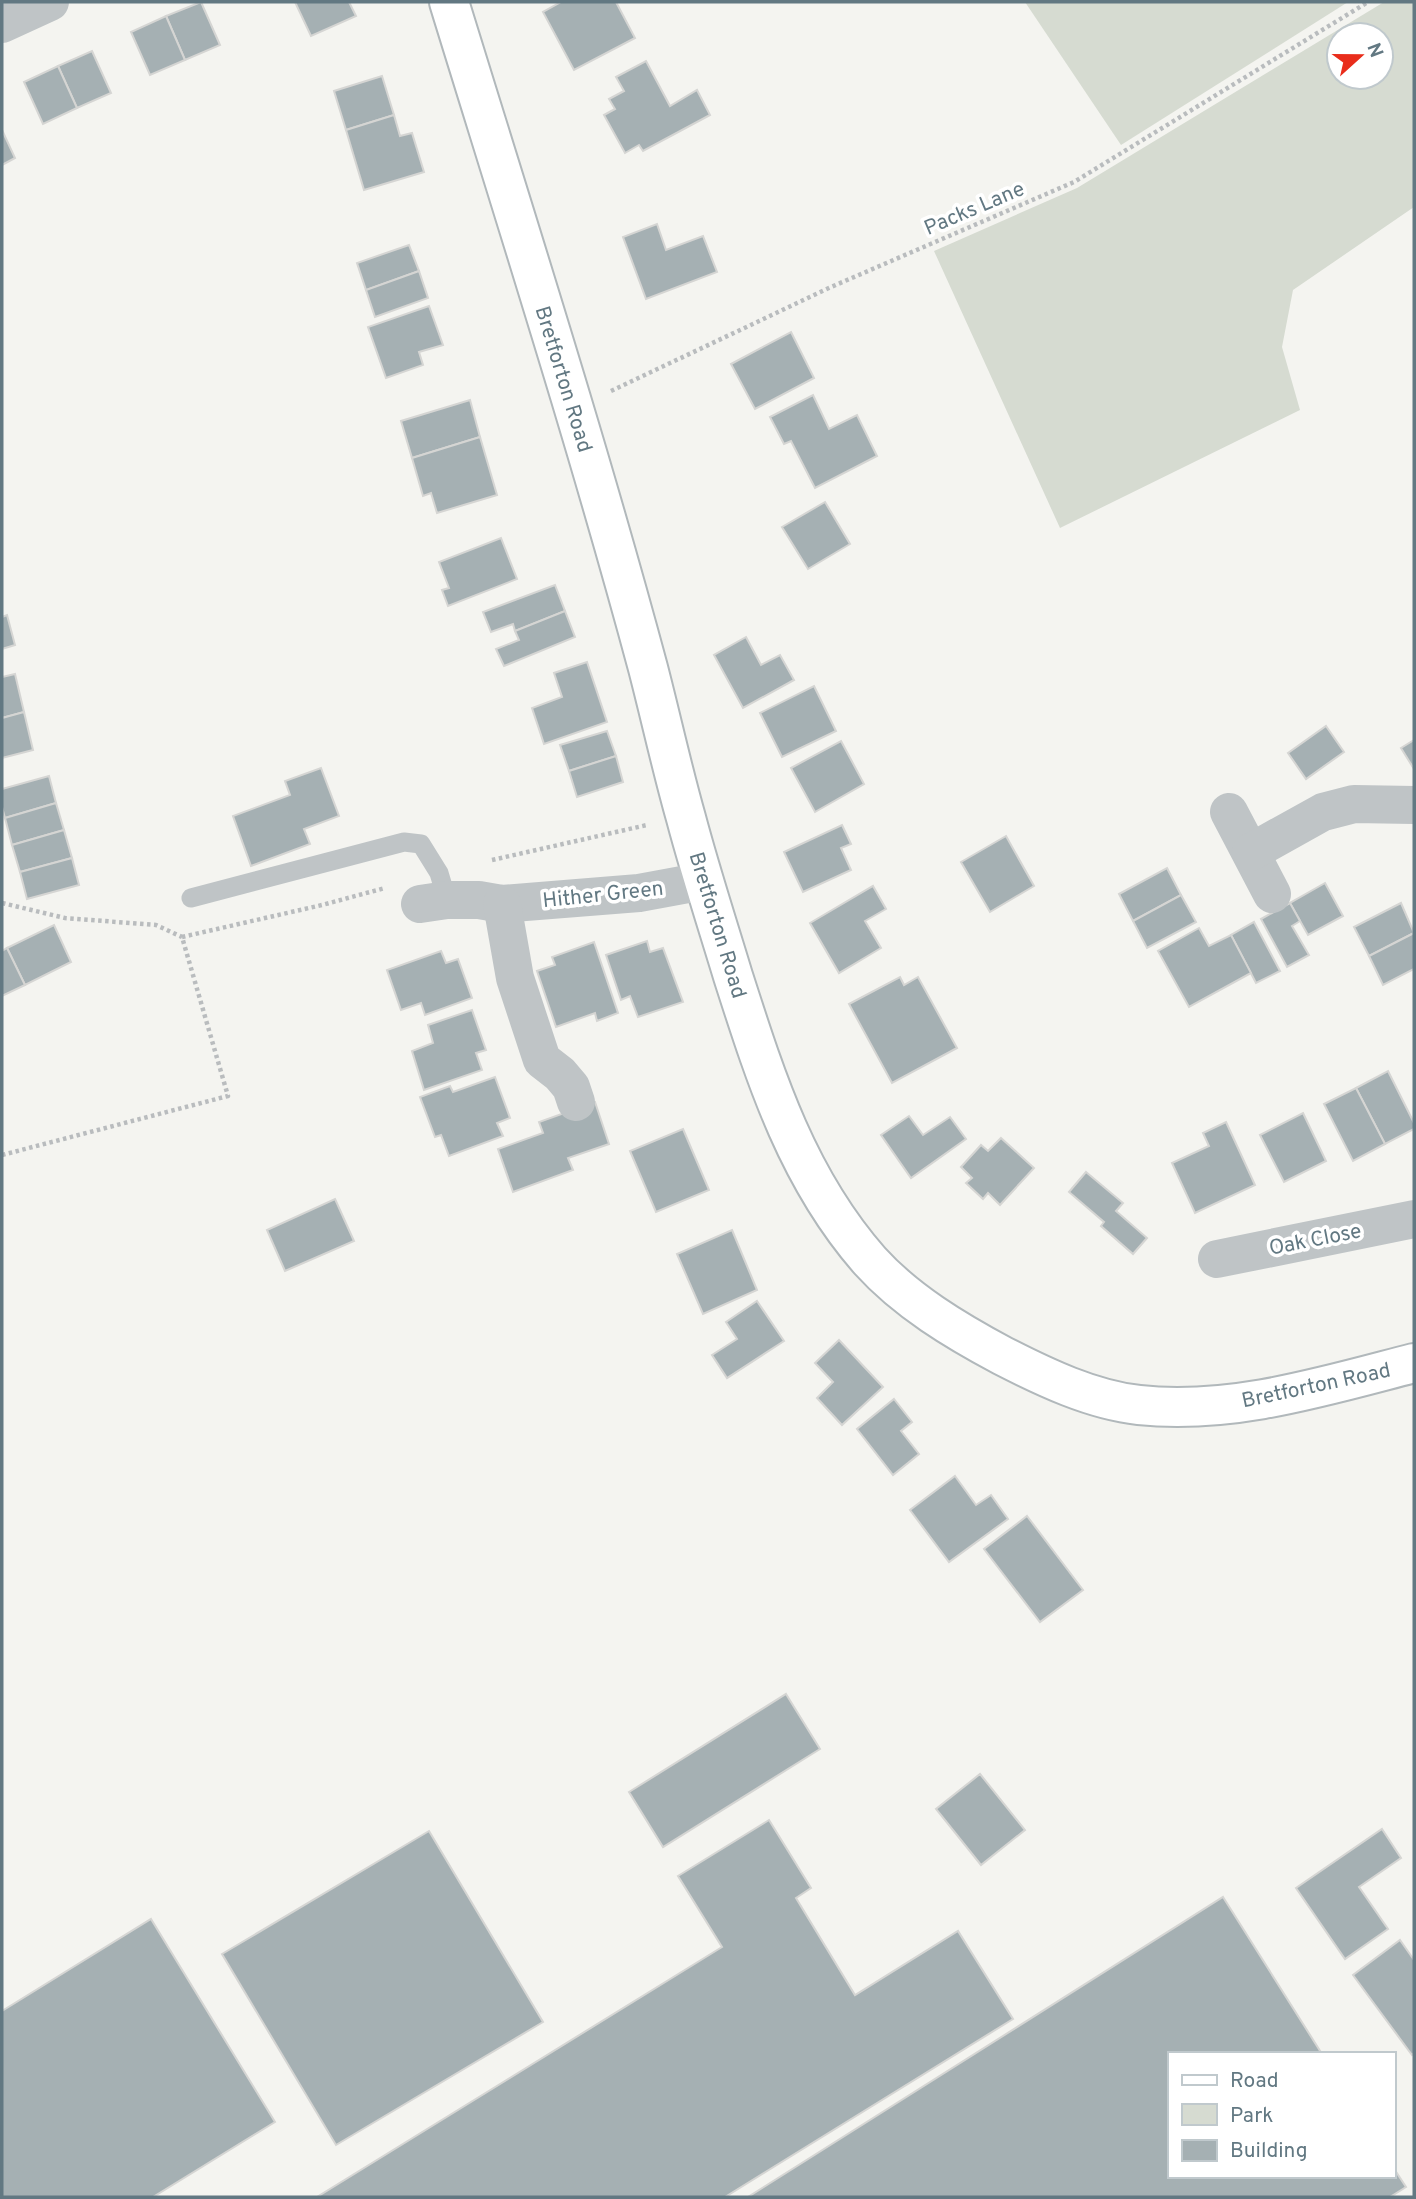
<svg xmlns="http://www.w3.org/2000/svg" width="1416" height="2199" font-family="Overpass,sans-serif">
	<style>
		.green { fill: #d6dbd1; fill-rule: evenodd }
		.building { fill: #a5b0b3; stroke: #d5d5d3; stroke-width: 2 }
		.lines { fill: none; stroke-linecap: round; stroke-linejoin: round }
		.secondary-casing { stroke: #b1b8bb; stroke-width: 42 }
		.path { stroke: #b9bcbe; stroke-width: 4.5; stroke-dasharray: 3.5 3.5; stroke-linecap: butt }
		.lane { stroke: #bfc4c6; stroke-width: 19 }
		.street { stroke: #bfc4c6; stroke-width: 38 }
		.secondary { stroke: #fff; stroke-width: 38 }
		.labels { text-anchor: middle; stroke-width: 7; stroke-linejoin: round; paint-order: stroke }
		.street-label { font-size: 21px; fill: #627882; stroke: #fff }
	</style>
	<rect width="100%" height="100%" fill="#f4f4f0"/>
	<g class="green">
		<path d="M1025,2h323l-227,143z"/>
		<path d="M1384,2h30v205l-121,83 -11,57 18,63 -240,118 -126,-277 143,-63zM1339,35h42v42h-42z"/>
	</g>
	<g class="building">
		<path d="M201,2l19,43 -35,15 -19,-44z"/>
		<path d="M295,2h54l7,14 -45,20z"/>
		<path d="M561,2h55l19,36 -61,32 -31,-58z"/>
		<path d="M166,16l19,44 -35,15 -19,-43z"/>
		<path d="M92,51l19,42 -34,15 -19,-42z"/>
		<path d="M646,61l24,45 27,-16 13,25 -67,36 -4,-6 -14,8 -21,-38 11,-6 -6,-10 15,-8 -8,-14z"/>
		<path d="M58,66l19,42 -34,16 -19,-42z"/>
		<path d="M382,76l12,39 -48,15 -12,-39z"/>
		<path d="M394,115l6,21 12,-3 12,39 -60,18 -18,-60z"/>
		<path d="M2,130l13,28 -13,7z"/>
		<path d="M657,224l9,26 37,-14 14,36 -71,27 -23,-62z"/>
		<path d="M409,245l10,26 -53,19 -9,-27z"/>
		<path d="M419,271l9,27 -53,19 -9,-27z"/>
		<path d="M429,306l14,39 -24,7 4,13 -37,13 -18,-51z"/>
		<path d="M791,332l23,46 -59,31 -24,-45z"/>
		<path d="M813,395l16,34 28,-14 20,41 -62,32 -24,-47 -7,3 -14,-27z"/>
		<path d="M470,400l10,37 -68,21 -11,-37z"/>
		<path d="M480,437l17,58 -60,18 -6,-20 -8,3 -11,-38z"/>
		<path d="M825,502l25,42 -42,25 -26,-42z"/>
		<path d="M501,538l16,41 -69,27 -6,-16 7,-2 -10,-26z"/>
		<path d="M555,585l10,26 -50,20 -2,-7 -22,8 -8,-20z"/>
		<path d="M565,611l10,26 -71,29 -8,-17 23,-9 -4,-9z"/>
		<path d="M7,615l8,30 -13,4v-32z"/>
		<path d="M746,637l15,28 19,-10 14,25 -51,28 -29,-53z"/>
		<path d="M587,662l20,60 -63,22 -12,-36 30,-11 -8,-24z"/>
		<path d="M15,674l9,38 -22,6v-41z"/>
		<path d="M814,686l22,45 -54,26 -22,-44z"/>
		<path d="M24,712l9,38 -31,8v-40z"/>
		<path d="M1326,726l18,26 -38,27 -18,-26z"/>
		<path d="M607,731l9,25 -47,15 -9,-26z"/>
		<path d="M1414,740v29l-13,-21z"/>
		<path d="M841,741l23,43 -49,28 -24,-44z"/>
		<path d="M616,756l7,26 -46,15 -8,-26z"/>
		<path d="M321,768l18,48 -35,13 6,15 -59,22 -18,-50 57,-21 -5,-14z"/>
		<path d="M49,776l7,27 -51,15 -3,-11v-18z"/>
		<path d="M56,803l8,27 -52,15 -7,-27z"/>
		<path d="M842,825l9,19 -10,4 10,22 -48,22 -19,-40z"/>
		<path d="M64,830l8,28 -52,14 -8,-27z"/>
		<path d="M1006,836l28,50 -44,26 -29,-50z"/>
		<path d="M72,858l7,27 -52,14 -7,-27z"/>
		<path d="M1167,868l14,27 -48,26 -14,-27z"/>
		<path d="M1325,883l18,33 -35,19 -18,-32z"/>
		<path d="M873,886l13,23 -21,12 16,27 -42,25 -29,-50z"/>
		<path d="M1181,895l15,27 -49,26 -14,-27z"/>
		<path d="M1290,903l10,18 -8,5 17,29 -22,12 -26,-48z"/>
		<path d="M1401,903l13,30 -45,23 -15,-29z"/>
		<path d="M1254,922l26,49 -24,12 -25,-48z"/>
		<path d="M54,925l17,37 -46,23 -18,-37z"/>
		<path d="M1199,928l10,18 22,-11 20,38 -62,34 -31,-56z"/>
		<path d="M1414,933v36l-31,16 -14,-29z"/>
		<path d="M647,941l3,11 13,-4 20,54 -45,15 -8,-21 -9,4 -15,-45z"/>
		<path d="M594,942l24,71 -21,8 -2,-8 -39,14 -19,-56 18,-6 -3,-8z"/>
		<path d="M7,948l18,37 -23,11v-45z"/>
		<path d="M441,951l5,12 12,-4 14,39 -47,17 -4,-12 -20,7 -14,-40z"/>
		<path d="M900,977l4,8 14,-8 39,71 -65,35 -43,-79z"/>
		<path d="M472,1010l14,40 -10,3 6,17 -58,20 -12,-39 21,-8 -5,-18z"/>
		<path d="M1388,1071l26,52v6l-29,15 -29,-56z"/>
		<path d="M495,1077l15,41 -13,5 6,13 -54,20 -8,-21 -6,2 -15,-40 30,-11 3,6z"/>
		<path d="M1356,1088l29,56 -32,17 -29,-57z"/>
		<path d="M595,1102l14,42 -41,14 5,12 -60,22 -15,-43 45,-16 -4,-11z"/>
		<path d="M1303,1113l23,48 -42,21 -24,-47z"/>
		<path d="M909,1116l14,19 27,-18 16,22 -55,39 -30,-43z"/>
		<path d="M1226,1122l29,63 -60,28 -23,-50 37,-17 -6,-13z"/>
		<path d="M683,1129l26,61 -53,22 -26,-61z"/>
		<path d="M1001,1138l33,30 -34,37 -12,-12 -5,6 -17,-16 6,-5 -11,-11 20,-22 7,6z"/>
		<path d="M1086,1172l37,31 -7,8 31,27 -14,16 -32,-28 3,-4 -35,-30z"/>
		<path d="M335,1199l19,42 -69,30 -18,-41z"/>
		<path d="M732,1230l25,60 -54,24 -26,-60z"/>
		<path d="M757,1301l27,40 -57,37 -15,-23 25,-16 -11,-17z"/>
		<path d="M839,1340l44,47 -41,38 -25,-27 16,-16 -18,-19z"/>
		<path d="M894,1399l18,23 -11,9 18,23 -26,21 -36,-46z"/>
		<path d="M955,1476l21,29 15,-10 17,24 -59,43 -39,-52z"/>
		<path d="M1027,1516l56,74 -43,32 -56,-73z"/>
		<path d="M786,1694l34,55 -157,98 -34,-55z"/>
		<path d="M980,1774l45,56 -44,35 -45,-56z"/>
		<path d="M769,1820l42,68 -15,10 59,97 103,-64 55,88 -288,178h-408l405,-250 -44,-71z"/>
		<path d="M1382,1829l19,29 -42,29 29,42 -43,30 -49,-71z"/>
		<path d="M429,1831l114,191 -207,123 -114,-191z"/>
		<path d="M1223,1897l99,157h-153v122h224v-9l13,20 -16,10h-642z"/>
		<path d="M151,1919l124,203 -122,75h-151v-186z"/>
		<path d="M1400,1940l14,20v93l-2,2 -59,-80z"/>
	</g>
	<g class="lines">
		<defs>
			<path id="secondary" d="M449,2c68,221 139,443 199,666 13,50 24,101 38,150 14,53 31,105 47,158 33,103 64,202 137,285 36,40 86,70 133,95 41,21 89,44 136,49 93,10 186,-19 275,-42"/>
		</defs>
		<use href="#secondary" class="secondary-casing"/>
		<g class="path">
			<path d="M611,391l220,-104 243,-105 294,-180"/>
			<path d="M492,860l155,-35"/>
			<path d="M2,903l63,15 91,7 26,12"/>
			<path d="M2,1155l226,-59 -46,-159 140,-32 63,-17"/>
		</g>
		<path class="lane" d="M191,898l213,-56 17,2 18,29 8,27"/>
		<g class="street">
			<path d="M2,24l48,-22"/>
			<path d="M1229,812l43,82"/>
			<path d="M1251,852l72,-40 31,-8 60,1"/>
			<path d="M420,904l27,-4h32l23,4 137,-11 65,-12"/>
			<path d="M502,904l13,74 27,82 18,14 11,13 5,15"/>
			<path d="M1217,1259l197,-40"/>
		</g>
		<use href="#secondary" class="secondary"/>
	</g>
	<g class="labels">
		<g class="street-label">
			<text transform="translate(974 208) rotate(-23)" y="7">Packs Lane</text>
			<text transform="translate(564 379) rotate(73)" y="7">Bretforton Road</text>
			<text transform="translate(603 894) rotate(-6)" y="7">Hither Green</text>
			<text transform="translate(718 925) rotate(73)" y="7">Bretforton Road</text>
			<text transform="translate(1315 1239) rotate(-11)" y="7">Oak Close</text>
			<text transform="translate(1316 1385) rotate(-12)" y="7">Bretforton Road</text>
		</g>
	</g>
	<rect width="1416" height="2199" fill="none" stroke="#627882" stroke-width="7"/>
	<rect x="1168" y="2052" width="228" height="126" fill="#ffffff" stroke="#c0c9cd" stroke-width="2"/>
	<rect x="1182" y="2075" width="35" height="10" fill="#ffffff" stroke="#c0c9cd" stroke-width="2"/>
	<text x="1230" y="2087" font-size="21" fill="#627882">Road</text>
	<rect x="1182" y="2104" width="35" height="21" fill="#d6dbd1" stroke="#c0c9cd" stroke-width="2"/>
	<text x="1230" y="2122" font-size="21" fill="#627882">Park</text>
	<rect x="1182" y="2140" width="35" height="21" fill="#a5b0b3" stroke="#c0c9cd" stroke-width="2"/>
	<text x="1230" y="2157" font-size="21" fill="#627882">Building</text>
	<g transform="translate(1360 56) rotate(69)"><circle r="33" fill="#ffffff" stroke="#c0c9cd" stroke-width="2"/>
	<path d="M0-5L12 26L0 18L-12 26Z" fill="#e92d1b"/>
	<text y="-10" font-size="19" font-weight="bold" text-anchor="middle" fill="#627882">N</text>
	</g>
</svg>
